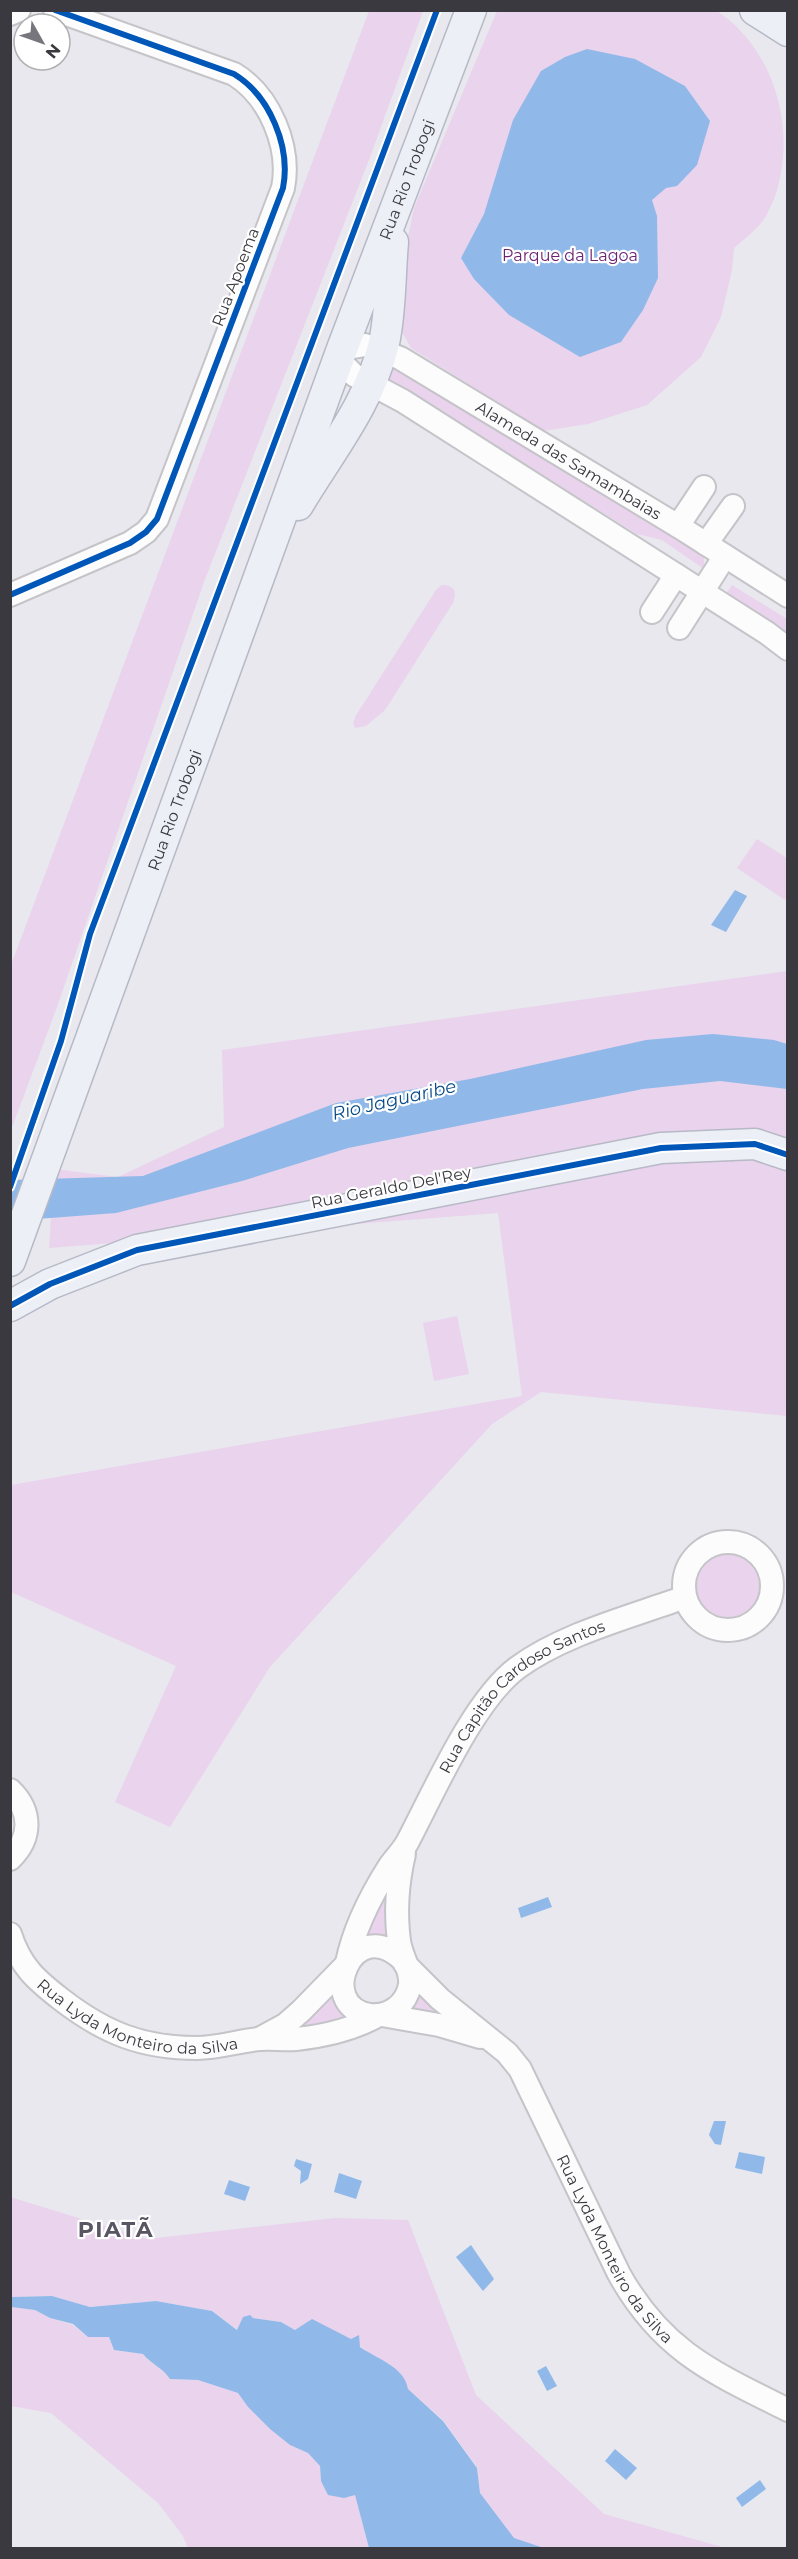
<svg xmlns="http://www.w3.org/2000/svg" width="798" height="2559" font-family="Montserrat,sans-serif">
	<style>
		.green { fill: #ead3ec }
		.water { fill: #90b9e9 }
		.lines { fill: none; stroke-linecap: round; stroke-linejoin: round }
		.minor-casing { stroke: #c4c4c9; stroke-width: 26 }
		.major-casing { stroke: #b6b9c6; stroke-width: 33 }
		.minor { stroke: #fcfcfc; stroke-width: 22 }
		.major { stroke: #edeff6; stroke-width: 30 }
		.cycleway-casing { stroke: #fff; stroke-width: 10 }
		.cycleway { stroke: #0057b8; stroke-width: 6 }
		.labels { text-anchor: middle; stroke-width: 4.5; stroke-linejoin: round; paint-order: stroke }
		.street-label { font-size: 16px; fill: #39393f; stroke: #fff }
		.park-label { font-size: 16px; fill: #6e2270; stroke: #fff }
		.water-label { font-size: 18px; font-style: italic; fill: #094b86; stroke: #fff }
		.district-label { font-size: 22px; font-weight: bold; letter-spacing: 1.5px; fill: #575662; stroke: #fff }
	</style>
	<rect width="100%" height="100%" fill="#e8e8ee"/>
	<g class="green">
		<path d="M369,11h54l-54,149 -165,422 -147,425 -46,123v-165z"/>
		<path d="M497,11h220c59,39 81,122 57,188 -4,8 -7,18 -13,24 -7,9 -18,17 -27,25l-2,22 -11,47 -20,40 -54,48 -59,19 -45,7 -132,-83 -12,-22 8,-85 7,-33z"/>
		<path d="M393,364l311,192v13l-42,-29 -25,-6 -252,-157z"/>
		<path d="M442,585c13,0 15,8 11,18l-68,107 -19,16 -11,2 -2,-4 2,-7 81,-127z"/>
		<path d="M732,585l55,34v13l-62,-37z"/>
		<path d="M757,839l30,19v37l-2,5 -48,-32z"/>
		<path d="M787,971v445l-246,-24 -49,32 -222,243 -100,160 -55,-25 61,-136 -165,-74v-107l511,-89 -24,-183 -449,35 5,-79 64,8 106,-50 -2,-77z"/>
		<path d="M457,1316l12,58 -35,7 -11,-58z"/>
		<circle cx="728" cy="1586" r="35"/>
		<path d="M386,1890v34l5,18h-32z"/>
		<path d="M332,1990l1,10 15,18 -52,9z"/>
		<path d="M419,1993l31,26 -40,-9z"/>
		<path d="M10,2197l137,42 188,-21 73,2 68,175 128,119 122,34h-182l-30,-9 -34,-46 -3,-26 -34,-47 -35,-31 -15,-23 -20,-10 -22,-17 -18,-8 -38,-1 -14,-8 -29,-4 -14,12 -26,-19 -56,-10 -66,6 -38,-11 -41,1z"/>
		<path d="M10,2307l25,3 15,8 23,7 15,12h21l5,13 29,4c9,11 19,13 27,25l28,1 40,13 10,14 22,22 20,16 18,8 12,13 1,15 34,14 14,53h-181l-5,-12 -25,-33 -107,-90 -40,-7z"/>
	</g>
	<g class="water">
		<path d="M587,49l48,10 50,27 25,35 -13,44 -20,21 -11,2 -14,12 5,16 1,62 -15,32 -22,32 -41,15 -71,-42 -35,-36 -13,-21 23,-44 29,-94 28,-49 24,-14z"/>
		<path d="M735,890l12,6 -21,36 -15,-7z"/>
		<path d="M713,1034l61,6 13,4v45l-67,-8 -77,8 -295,59 -106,33 -126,32 -105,8 -1,-41 133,-4 193,-73 134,-24 176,-39z"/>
		<path d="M548,1897l4,10 -31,11 -3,-10z"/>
		<path d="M714,2121h12l-5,24 -6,-1 -6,-9z"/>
		<path d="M739,2152l26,5 -3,17 -27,-6z"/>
		<path d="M296,2159l16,5 -4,15 -8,5 1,-13 -7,-5z"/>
		<path d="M339,2173l23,8 -6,18 -22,-7z"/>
		<path d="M229,2180l21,7 -5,14 -21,-7z"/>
		<path d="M471,2245l23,34 -11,12 -27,-34z"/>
		<path d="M52,2296l38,11 66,-6 56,10 25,19 6,-13 7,-2 3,3 28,4 14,8 17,-11 39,20 8,-4 1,12c17,12 44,19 48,42l35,32 34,47 3,25 34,45 30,10h-175l-14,-53 -11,3 -16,-3 -7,-14 -1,-15 -12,-13 -18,-8 -20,-16 -22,-22 -10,-14 -40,-13 -28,-1c-8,-12 -18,-14 -27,-25l-29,-4 -5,-13h-21l-15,-13 -23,-6 -15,-8 -24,-3v-10z"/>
		<path d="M546,2366l11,20 -10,5 -10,-20z"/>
		<path d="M615,2449l22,19 -11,12 -21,-19z"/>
		<path d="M760,2480l6,9 -24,18 -6,-9z"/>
	</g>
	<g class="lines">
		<defs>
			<g id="minor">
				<path d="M10,14l9,-4"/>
				<path id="s1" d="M342,349l23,-4 35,13 278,168 110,70"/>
				<path d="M338,359l16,16 49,26 364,232 21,16"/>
				<path d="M678,526l26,-39"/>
				<path d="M706,544l27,-38"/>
				<path d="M10,595l120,-52 16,-11 11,-13 126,-331c8,-41 -13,-92 -49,-114l-179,-64"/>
				<path d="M652,612l24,-37"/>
				<path d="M679,628l46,-72"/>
				<circle cx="728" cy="1586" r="44"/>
				<path d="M10,1790c22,21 22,48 0,69"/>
				<path d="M404,1854c-7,30 -9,57 -5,87 2,15 13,30 11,44 -2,10 -7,18 -14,23 -8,6 -17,8 -26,7 -56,-8 -17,-105 34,-54"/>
				<path id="s2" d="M10,1934c10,32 26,46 52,66 43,33 80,48 135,48 22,0 41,-7 63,-9 12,-1 24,1 36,0 29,-3 58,-10 83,-24"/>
				<path id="s3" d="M347,1963c7,-35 23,-66 42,-96 6,-9 14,-16 19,-26 26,-49 65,-140 109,-173 46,-34 113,-51 168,-71"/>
				<path id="s4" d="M405,1964l35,35 67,54 13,16 99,205c43,77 93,98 169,136"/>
				<path d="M382,2015l57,10 41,12"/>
				<path d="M261,2038l24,-13 16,-14 44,-45"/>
			</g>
			<g id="major">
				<path d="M755,10l33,21"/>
				<path d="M298,505c31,-52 72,-102 86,-162 7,-32 6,-68 9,-101"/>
				<path id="s5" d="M10,1261l332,-912 129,-339"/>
				<path d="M10,1306l40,-22 87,-34 524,-102 94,-4 33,11"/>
			</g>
		</defs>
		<use href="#minor" class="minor-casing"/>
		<use href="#major" class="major-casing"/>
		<use href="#minor" class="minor"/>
		<use href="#major" class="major"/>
		<defs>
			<g id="cycleway">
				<path d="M10,595l120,-52 16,-11 11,-13 126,-331c8,-41 -13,-92 -49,-114l-179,-64"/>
				<path d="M10,1187l51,-146 29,-107 347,-924"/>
				<path d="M10,1306l40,-22 87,-34 524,-102 94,-4 33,11"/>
			</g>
		</defs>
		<use href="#cycleway" class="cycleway-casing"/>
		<use href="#cycleway" class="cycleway"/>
	</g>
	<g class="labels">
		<g class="street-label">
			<text dy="6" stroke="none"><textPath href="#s5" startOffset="1152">Rua Rio Trobogi</textPath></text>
			<text transform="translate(235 277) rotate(-69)" y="6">Rua Apoema</text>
			<text dy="6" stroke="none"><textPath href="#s1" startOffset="258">Alameda das Samambaias</textPath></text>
			<text dy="6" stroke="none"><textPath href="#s5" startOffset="480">Rua Rio Trobogi</textPath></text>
			<text transform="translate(391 1187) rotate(-11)" y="6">Rua Geraldo Del'Rey</text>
			<text dy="6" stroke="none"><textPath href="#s3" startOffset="328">Rua Capitão Cardoso Santos</textPath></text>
			<text dy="6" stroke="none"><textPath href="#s2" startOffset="165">Rua Lyda Monteiro da Silva</textPath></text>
			<text dy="6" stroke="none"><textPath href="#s4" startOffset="360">Rua Lyda Monteiro da Silva</textPath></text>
		</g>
		<g class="park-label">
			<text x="570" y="261">Parque da Lagoa</text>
		</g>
		<g class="water-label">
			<text transform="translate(394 1100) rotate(-13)" y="6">Rio Jaguaribe</text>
		</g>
		<g class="district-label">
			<text x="116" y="2237">PIATÃ</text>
		</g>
	</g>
	<rect width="798" height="2559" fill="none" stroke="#39393f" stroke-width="24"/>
	<g transform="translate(42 42) rotate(130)"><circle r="28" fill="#ffffff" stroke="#b0b0b2" stroke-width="1.5"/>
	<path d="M0-4.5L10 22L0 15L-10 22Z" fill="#76767c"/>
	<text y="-9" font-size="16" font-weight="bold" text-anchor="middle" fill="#39393f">N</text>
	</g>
</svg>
